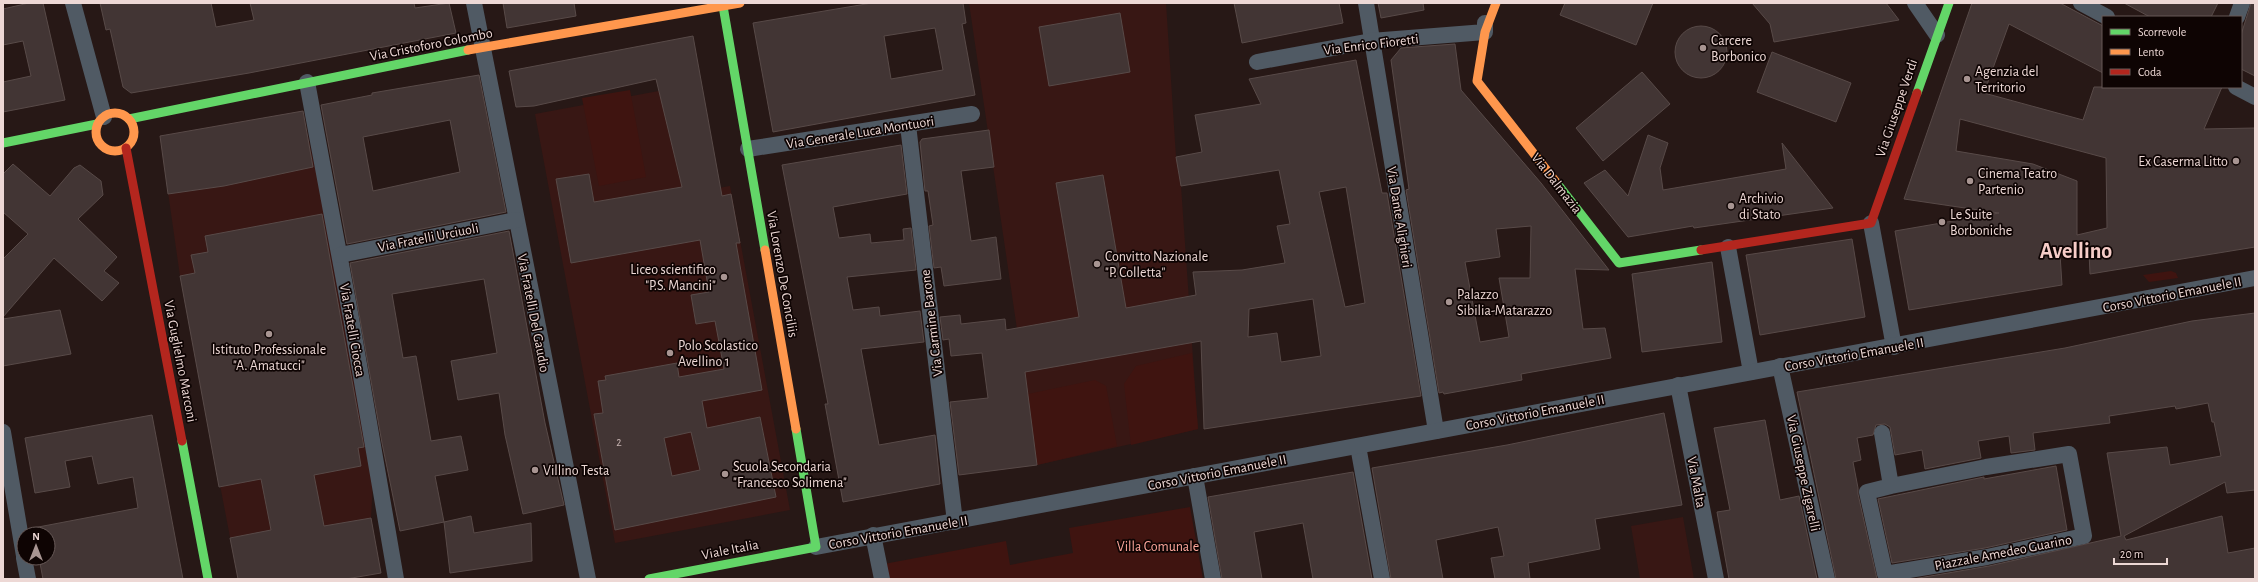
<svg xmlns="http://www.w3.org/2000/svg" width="2258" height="582" font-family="'Alegreya Sans',sans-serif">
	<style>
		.built { fill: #381714 }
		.green { fill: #3f1410 }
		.building { fill: #423534; stroke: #584a48; fill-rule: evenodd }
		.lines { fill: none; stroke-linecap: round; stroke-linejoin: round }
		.street { stroke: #505a64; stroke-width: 16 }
		.fast { stroke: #63d668; stroke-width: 9 }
		.slow { stroke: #ff974d; stroke-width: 9 }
		.jam { stroke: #b3261e; stroke-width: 9 }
		.poi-dot { fill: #a89592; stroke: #0e0403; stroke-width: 1.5 }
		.labels { text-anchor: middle; stroke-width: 3.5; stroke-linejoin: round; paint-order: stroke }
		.number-label { font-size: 12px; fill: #c2afad }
		.poi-label { font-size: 14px; fill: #edd8d5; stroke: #0e0403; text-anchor: start }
		.street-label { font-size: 14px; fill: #edd8d5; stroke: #0e0403 }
		.park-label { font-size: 14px; fill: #fca69b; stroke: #0e0403 }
		.town-label { font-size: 22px; font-weight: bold; fill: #f6ccc7; stroke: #0e0403 }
	</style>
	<rect width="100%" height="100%" fill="#271816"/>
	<g class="built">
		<path d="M969,3h197l10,154 5,29 17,243 -161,36z"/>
		<path d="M664,90l19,104 47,-8 60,324 -175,33 -80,-429z"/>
		<path d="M302,111l24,103 48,250 -3,54 10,55 -35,6h-108l-58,-303 -20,-140z"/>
		<path d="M1683,517l11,62h-54l-9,-53z"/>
	</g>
	<g class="green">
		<path d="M630,90l16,87 -47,9 -17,-88z"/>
		<path d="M2171,271l5,2 2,5 -29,4 -6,-7z"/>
		<path d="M1192,353l6,76 -67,16 -7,-61 12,-18z"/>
		<path d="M1095,380l11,6 11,60 -80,19 -9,-71z"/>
		<path d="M1190,507l13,72h-316l-3,-15 122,-23 4,24 63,-12 -4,-25z"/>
	</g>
	<g class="building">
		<path d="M29,3h14l22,97 -62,12v-30l28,-6 -8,-35 -20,4v-36z"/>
		<path d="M100,3h111l5,24 38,-7 -4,-17h164l1,5 34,-5 7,30 -207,40 -118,20 -8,-6 -13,-58 -4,1z"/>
		<path d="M503,3h71l2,13 -69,12z"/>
		<path d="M872,3h91l3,20 -4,1 13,71 -202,37 -20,-109zM935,28l8,42 -52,9 -7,-43z"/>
		<path d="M1234,3h105l4,20 -101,20z"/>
		<path d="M1378,3h45l1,7 -43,8z"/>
		<path d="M1565,3h88l-17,42 -76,-30z"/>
		<path d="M1752,3h134l13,17 -125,22 -4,-18z"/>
		<path d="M1972,3h88l43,23v47l-94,-49 -25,69 99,27 11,-33h128l-18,42 51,-1v119l-165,27 -1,-22 -29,2 2,31 -153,25 -14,-79 104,-18 -95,-14zM1960,119l146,39 1,70 -30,7v-54l-44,-17 -77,-13z"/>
		<path d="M2124,3h94l-7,14h-61z"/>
		<path d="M2251,3h4v73l-14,-7v-34z"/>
		<path d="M1120,13l10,59 -81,14 -10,-59z"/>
		<circle cx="1701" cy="52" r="26"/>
		<path d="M693,36l29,160 9,-2 9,49h-4l26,147 -60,11 5,27 53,-11 16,80 -161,33 -21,-116 9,-1 -5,-32 8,-1 -1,-4 72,-13 2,14 45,-8 -9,-48 -19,3 -5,-29 18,-3 -9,-52 -129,23 -15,-84 33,-5 5,28 88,-15 -26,-108 -122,27 -18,1 -7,-36zM691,432l9,38 -28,6 -8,-38z"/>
		<path d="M1455,44l6,46 80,93 68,87 -34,-1 8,60 22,-1 6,30 -90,16 1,6 -78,14 -1,-2 -4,1 -33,-203 3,-1 -18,-129 10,-12zM1531,226l-1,52h-31l10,59 -29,5 -15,-80 35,-5 -4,-28z"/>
		<path d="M1772,52l79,31 -15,39 -79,-30z"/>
		<path d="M1356,60l26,133h5l34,203 -217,33 -3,-88 -176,31 12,93 -78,10 -9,-73 38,-4 -6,-45 -31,3 -2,-17 -6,1 -3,-23 20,-2 1,9 44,-5 1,11 73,-13 -23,-134 47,-8 23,133 70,-13 -3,-23 49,-2 43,-7 -8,-37 13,-2 -11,-54 -98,16 -5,-29 26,-5 -7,-37 66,-11 -12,-25zM1346,187l19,116 -20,4 -26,-115zM1313,299l8,57 -40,6 -4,-29 -29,4 1,-28z"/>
		<path d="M1642,72l28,32 -67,57 -27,-33z"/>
		<path d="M479,75l27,137 -159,32 -26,-139 51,-10v-2zM450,120l10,52 -87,19 -10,-54z"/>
		<path d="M303,111l10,56 -89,19 -56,8 -8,-58z"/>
		<path d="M989,130l5,37 -33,4 10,70 25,-4 5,42 -57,7 -3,-19 -7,1 -5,-42 4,-1 -5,-34h-3l-5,-49 2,-3z"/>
		<path d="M1648,135l20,8 -8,25 3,22 123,-21 -4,-26 51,65 -139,20 -1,-2 -65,11 -44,-54 21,-13 23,26z"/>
		<path d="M901,145l6,49 -74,13 6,31 31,-4 1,9 33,-3 -1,-11 8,-1 5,42 -69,7 6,33 26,-3 1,9 40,-5 4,31 -63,7 18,96 56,-10 5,49 -97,18 -18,-98h3l-46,-239z"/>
		<path d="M13,164l37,32 24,-28 6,-3 21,16 2,14 -25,24 39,38 -13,14 15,12 -17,18 -48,-43 -51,59v-58l25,-25 -25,-22v-38z"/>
		<path d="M322,214l42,233 -6,1 3,18 -47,9 10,51 47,-8 10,55 -35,6h-108l-8,-41 41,-8 -10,-51 -42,8 -39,-211 15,-3 -4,-18 17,-3 -3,-16z"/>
		<path d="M509,231l36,192 19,82 -41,9 -18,-79 -6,-42 -41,7 -7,-39 46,-8 -13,-74 -92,15 11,64 13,-2 15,85 30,-5 7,34 -33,6 9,46 -44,9 -18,-88 -32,-180z"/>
		<path d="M1852,239l13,78 -105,18 -14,-80z"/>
		<path d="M1712,262l10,80 -80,10 -10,-78z"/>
		<path d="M60,310l11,44 -68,12v-47z"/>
		<path d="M2255,313v177l-28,3 -2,-11 -101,54 2,4 96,-24 6,37 27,-5v31h-342l76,-13 132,-30 -14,-83 60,-6 3,18 51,-9 -7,-34h-2l-4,-19 -32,6 -1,-3 -66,10 1,7 -77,10 2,17 -24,3 -2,-17 -31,5 3,17 -56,11 -3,-19 -27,5 -5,-28 -5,-3 -9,1 -3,10 -16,3 4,22 -8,2 5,26v6l19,85h-41l-39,-187 268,-44 127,-27z"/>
		<path d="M1664,413l18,92 -87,14 5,30 -72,14 2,16h-35l-4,-21 13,-2 -6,-29 -62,13 7,39h-52l-19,-111 135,-23z"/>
		<path d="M152,415l31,164h-140l-4,-21h9v-24h-14l-1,-6 105,-20 -5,-31 -35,7 -6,-28 -27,5 5,26 -35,6 -10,-55z"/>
		<path d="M1765,420l15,80 19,-4 18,83h-88l-12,-67 13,-2 -16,-82z"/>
		<path d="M2056,466l11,64 -82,18 -93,15 -14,-64 106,-22v2z"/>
		<path d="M1353,472l19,107h-59l-10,-56 -49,9 8,47h-40l-14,-82z"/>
		<path d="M471,516l3,17 57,-10 1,38 -82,12 -6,-51z"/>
	</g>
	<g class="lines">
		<g class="street">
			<path d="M73,3l31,114"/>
			<path d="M474,3l114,576"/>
			<path d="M1366,3l70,428"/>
			<path d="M1915,3l22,32"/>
			<path d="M2081,3l26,14"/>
			<path d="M2237,17l5,-14"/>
			<path d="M1257,62l114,-21 114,-9v-9"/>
			<path d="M307,82l44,236 45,261"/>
			<path d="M2236,87l19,10"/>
			<path d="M908,125l47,397"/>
			<path d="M748,149l224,-35"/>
			<path d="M1871,223l23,124"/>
			<path d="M1728,247l23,125"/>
			<path d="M340,255l176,-35"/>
			<path d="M1780,366l47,213"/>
			<path d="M1678,385l38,194"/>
			<path d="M3,432l21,124"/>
			<path d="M1882,433l9,53 95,-19 83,-13 15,82 -97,21 -102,17 -18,-82 24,-6"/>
			<path d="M1358,446l24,133"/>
			<path d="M1195,476l18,103"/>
			<path d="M873,535l9,44"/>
			<path d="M816,547l1439,-269"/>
			<path d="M24,558l4,21"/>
		</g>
		<g class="fast">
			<path d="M723,6l42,244"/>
			<path d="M1917,93l32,-90"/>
			<path d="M129,119l339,-69"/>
			<path d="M3,143l94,-19"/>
			<path d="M1556,182l63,81 82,-13"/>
			<path d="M182,441l26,138"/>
			<path d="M649,579l167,-32 -20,-118"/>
		</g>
		<g class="slow">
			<path d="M1496,3l-11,29 -8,49 79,101"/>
			<path d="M468,50l272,-47"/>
			<circle cx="115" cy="132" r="19"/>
			<path d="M765,250l31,179"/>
		</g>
		<g class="jam">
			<path d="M126,148l56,293"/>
			<path d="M1701,250l170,-27 46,-130"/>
		</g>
	</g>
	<g class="poi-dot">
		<circle cx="1703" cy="48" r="4"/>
		<circle cx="1967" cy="79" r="4"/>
		<circle cx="2236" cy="161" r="4"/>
		<circle cx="1970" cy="181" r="4"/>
		<circle cx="1731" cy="206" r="4"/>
		<circle cx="1942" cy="222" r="4"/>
		<circle cx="1097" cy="264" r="4"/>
		<circle cx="724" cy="277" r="4"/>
		<circle cx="1449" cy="302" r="4"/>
		<circle cx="269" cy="334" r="4"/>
		<circle cx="670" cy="353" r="4"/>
		<circle cx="535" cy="470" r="4"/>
		<circle cx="725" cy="474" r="4"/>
	</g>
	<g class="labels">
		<g class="number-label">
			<text x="619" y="446">2</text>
		</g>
		<g class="poi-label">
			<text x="1711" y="45">Carcere<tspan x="1711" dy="16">Borbonico</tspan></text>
			<text x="1975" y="76">Agenzia del<tspan x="1975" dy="16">Territorio</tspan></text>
			<text x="2228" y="166" text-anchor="end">Ex Caserma Litto</text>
			<text x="1978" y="178">Cinema Teatro<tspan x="1978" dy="16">Partenio</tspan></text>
			<text x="1739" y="203">Archivio<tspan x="1739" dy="16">di Stato</tspan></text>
			<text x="1950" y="219">Le Suite<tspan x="1950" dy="16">Borboniche</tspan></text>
			<text x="1105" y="261">Convitto Nazionale<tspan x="1105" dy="16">"P. Colletta"</tspan></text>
			<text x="716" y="274" text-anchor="end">Liceo scientifico<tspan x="716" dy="16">"P.S. Mancini"</tspan></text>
			<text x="1457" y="299">Palazzo<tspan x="1457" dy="16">Sibilia-Matarazzo</tspan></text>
			<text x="678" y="350">Polo Scolastico<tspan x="678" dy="16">Avellino 1</tspan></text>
			<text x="269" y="354" text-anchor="middle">Istituto Professionale<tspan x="269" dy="16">"A. Amatucci"</tspan></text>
			<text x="733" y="471">Scuola Secondaria<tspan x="733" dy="16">"Francesco Solimena"</tspan></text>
			<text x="543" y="475">Villino Testa</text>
		</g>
		<g class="street-label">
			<text transform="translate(431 44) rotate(-11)" y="5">Via Cristoforo Colombo</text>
			<text transform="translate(1371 44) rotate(-7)" y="5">Via Enrico Fioretti</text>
			<text transform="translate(1896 108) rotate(-71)" y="5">Via Giuseppe Verdi</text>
			<text transform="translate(860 132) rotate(-9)" y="5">Via Generale Luca Montuori</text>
			<text transform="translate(1557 183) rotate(52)" y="5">Via Dalmazia</text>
			<text transform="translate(1400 217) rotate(81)" y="5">Via Dante Alighieri</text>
			<text transform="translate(428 237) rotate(-11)" y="5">Via Fratelli Urciuoli</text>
			<text transform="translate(783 274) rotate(80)" y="5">Via Lorenzo De Conciliis</text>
			<text transform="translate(2172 294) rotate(-11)" y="5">Corso Vittorio Emanuele II</text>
			<text transform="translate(534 313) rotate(79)" y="5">Via Fratelli Del Gaudio</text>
			<text transform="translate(931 323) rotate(-97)" y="5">Via Carmine Barone</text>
			<text transform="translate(353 330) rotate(80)" y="5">Via Fratelli Ciocca</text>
			<text transform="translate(1854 354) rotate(-10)" y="5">Corso Vittorio Emanuele II</text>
			<text transform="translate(181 361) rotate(79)" y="5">Via Guglielmo Marconi</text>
			<text transform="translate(1535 412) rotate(-11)" y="5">Corso Vittorio Emanuele II</text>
			<text transform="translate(1217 472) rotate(-11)" y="5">Corso Vittorio Emanuele II</text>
			<text transform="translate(1804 473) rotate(78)" y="5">Via Giuseppe Zigarelli</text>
			<text transform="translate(1697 482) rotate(79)" y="5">Via Malta</text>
			<text transform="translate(898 532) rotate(-10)" y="5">Corso Vittorio Emanuele II</text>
			<text transform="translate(730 549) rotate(-11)" y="5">Viale Italia</text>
			<text transform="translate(2003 552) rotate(-11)" y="5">Piazzale Amedeo Guarino</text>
		</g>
		<g class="park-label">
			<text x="1158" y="551">Villa Comunale</text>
		</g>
		<g class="town-label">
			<text x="2076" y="258">Avellino</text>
		</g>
	</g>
	<rect width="2258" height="582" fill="none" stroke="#edd8d5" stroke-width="8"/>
	<rect x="2102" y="16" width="140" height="72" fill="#0e0403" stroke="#675957"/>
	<rect x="2110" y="29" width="20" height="6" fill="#63d668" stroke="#675957"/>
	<text x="2138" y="36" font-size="12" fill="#edd8d5">Scorrevole</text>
	<rect x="2110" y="49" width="20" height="6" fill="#ff974d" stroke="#675957"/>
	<text x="2138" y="56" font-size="12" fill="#edd8d5">Lento</text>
	<rect x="2110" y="69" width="20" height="6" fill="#b3261e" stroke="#675957"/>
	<text x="2138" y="76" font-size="12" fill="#edd8d5">Coda</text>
	<g transform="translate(36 546)"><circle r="19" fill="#0e0403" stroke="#675957"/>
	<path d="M0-3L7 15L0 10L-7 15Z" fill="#a89592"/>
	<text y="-6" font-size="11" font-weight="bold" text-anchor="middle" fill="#edd8d5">N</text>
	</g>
	<path d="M2114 558v6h53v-6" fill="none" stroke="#edd8d5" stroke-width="2"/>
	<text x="2120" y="558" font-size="12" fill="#edd8d5" stroke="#0e0403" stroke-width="3" paint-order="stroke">20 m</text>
</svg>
